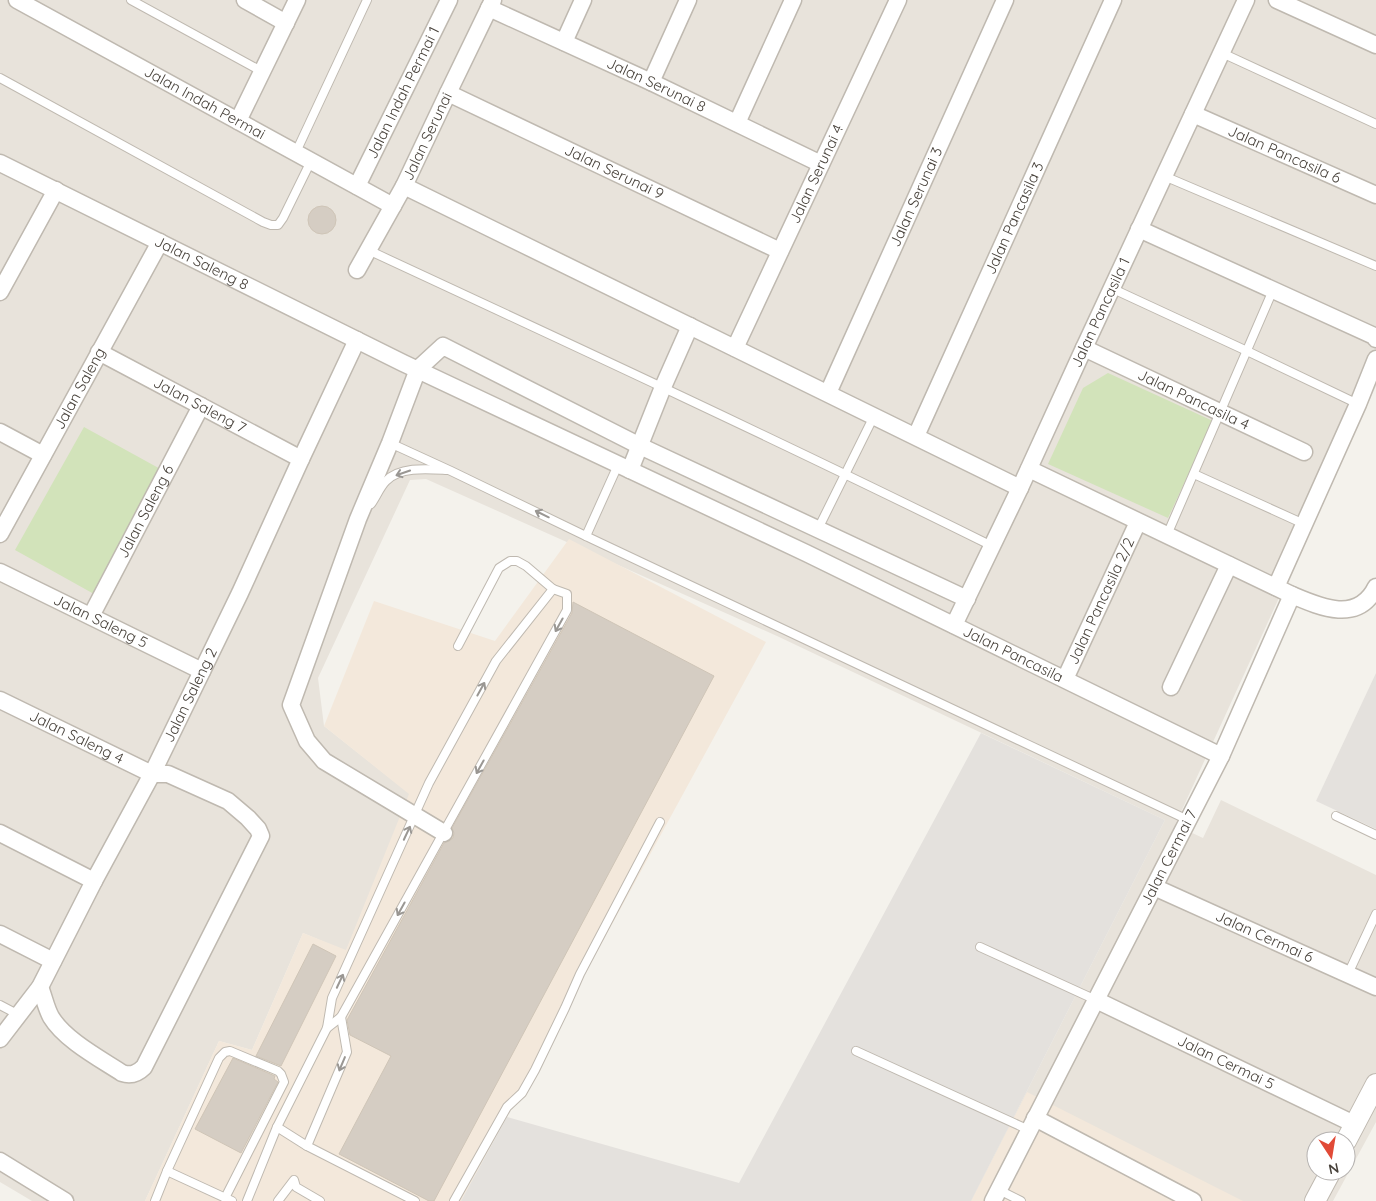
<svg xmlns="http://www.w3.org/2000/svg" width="1376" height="1201" font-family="Quicksand,sans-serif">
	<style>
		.residential { fill: #e8e3db; fill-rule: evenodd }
		.commercial { fill: #f3e8db }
		.industrial { fill: #e4e1dd }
		.green { fill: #d2e3ba }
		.building { fill: #d5cdc3; stroke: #cfc5b7 }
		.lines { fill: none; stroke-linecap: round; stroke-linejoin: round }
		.service-casing { stroke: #bfb9b0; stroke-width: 10 }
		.minor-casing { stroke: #bfb9b0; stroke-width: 19 }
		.tertiary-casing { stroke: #bfb9b0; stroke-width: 22 }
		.service { stroke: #fff; stroke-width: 8 }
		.minor { stroke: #fff; stroke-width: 16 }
		.tertiary { stroke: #fff; stroke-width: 20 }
		.oneway { stroke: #9a9793 }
		.labels { text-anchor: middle; stroke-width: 5; stroke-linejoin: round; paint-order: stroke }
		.street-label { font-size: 15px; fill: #48423b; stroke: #fff }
	</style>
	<rect width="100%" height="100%" fill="#f4f2ec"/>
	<path class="residential" d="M0,0h1376v386l-201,439 28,13 18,-38 155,75v247l-43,79h-362l194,-381 -388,-184 -351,-157 -16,1 -92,198 6,48 86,68 -64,157 -43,-18 -51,117 -33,-9 -74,160h-113l-32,-19zM1316,1141h30v30h-30z"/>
	<g class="commercial">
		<path d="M569,539l197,103 -305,559h-316l74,-160 33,9 51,-117 43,17 63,-156 -85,-68 50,-125 121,40z"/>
		<path d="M1027,1092l216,109h-272z"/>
	</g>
	<g class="industrial">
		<path d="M1376,673v156l-60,-28z"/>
		<path d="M981,733l184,87 -194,381h-510l46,-84 232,66z"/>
	</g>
	<g class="green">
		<path d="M1108,373l105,48 -45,97 -120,-54 35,-76z"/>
		<path d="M84,427l80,44 -70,123 -79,-44z"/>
	</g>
	<g class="building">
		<circle cx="322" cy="220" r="14"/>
		<path d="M573,602l141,74 -280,525h-5l-90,-47 52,-98 -41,-21 -3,-15 97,-177 5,-2 4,-3 1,-5 -2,-5 120,-215z"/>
		<path d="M313,944l23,12 -55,110 -25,-10z"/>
		<path d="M233,1058l42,18 -1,3 4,3 -37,71 -46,-24z"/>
	</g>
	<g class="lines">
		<defs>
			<g id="service">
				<path d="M131,0l132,72"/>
				<path d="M1222,53l154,71"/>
				<path d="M0,78l263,144 8,3h7l5,-7 28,-57"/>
				<path d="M296,152l71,-152"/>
				<path d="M1164,176l212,90"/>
				<path d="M368,250c209,97 418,194 624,296"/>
				<path d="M1111,288l136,63 111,53"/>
				<path d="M390,443l61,28 141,68 596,281"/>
				<path d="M1194,474l110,50"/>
				<path d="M371,504c5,-7 9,-17 15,-23 14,-15 43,-12 61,-11"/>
				<path d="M818,529l56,-113"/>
				<path d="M1167,535l106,-245"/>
				<path d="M586,536l32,-71"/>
				<path d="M1336,816l40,19"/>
				<path d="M980,947l116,53"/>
				<path d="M1348,974l28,-60"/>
				<path d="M0,1005l19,10"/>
				<path d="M327,1028l14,-11 226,-407v-16l-14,-5 -27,-23 -9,-5h-7l-11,7 -41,78"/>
				<path d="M856,1051l173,79"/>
				<path d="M277,1127l30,19 108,55"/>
				<path d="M307,1146l40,-94 -6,-35"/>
				<path d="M167,1171l65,30"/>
				<path d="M999,1190l22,11"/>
				<path d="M155,1201l12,-30 52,-113 6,-6 5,-1 48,20 3,3 3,8 -59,116"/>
				<path d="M247,1201l30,-74 50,-99 5,-30 97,-215 67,-122 57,-72"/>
				<path d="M278,1201l16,-21 2,7 24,14"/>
				<path d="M454,1201l53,-94 15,-14 13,-23 30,-62 15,-34 80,-152"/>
			</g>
			<g id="minor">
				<path id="s1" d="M17,0l376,206"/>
				<path d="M245,0l41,23"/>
				<path d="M1277,0l99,45"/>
				<path id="s2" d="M489,8l162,74 170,82"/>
				<path d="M564,42l19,-42"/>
				<path d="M651,82l37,-82"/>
				<path id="s3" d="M448,93l332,158"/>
				<path id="s4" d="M1193,114l183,81"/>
				<path d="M238,121l59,-121"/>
				<path d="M737,123l56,-123"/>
				<path id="s5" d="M0,163l403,200 403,190 415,203"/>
				<path id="s6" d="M357,186l92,-186"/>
				<path d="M404,186l616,302"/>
				<path d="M1139,229l235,107 2,3"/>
				<path id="s7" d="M357,270l47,-84 44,-93 45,-93"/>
				<path d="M0,292l56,-102"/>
				<path id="s8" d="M735,348l163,-348"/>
				<path id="s9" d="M1084,348l220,104"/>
				<path id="s10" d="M99,352l202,107"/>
				<path id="s11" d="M828,393l177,-393"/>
				<path d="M0,432l43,23"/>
				<path id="s12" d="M916,436l197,-436"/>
				<path d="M1029,469l263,126"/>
				<path d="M630,470l33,-83 27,-61"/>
				<path id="s13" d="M0,534l160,-292"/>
				<path id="s14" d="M0,572l202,99"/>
				<path d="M1276,587l82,-183 18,-45"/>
				<path id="s15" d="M91,616l110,-210"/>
				<path id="s16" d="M954,625l66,-137 64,-140 162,-348"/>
				<path id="s17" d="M1065,679l73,-157"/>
				<path d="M1171,687l58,-122"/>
				<path id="s18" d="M0,700l152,74h16l60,27 20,17 10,11 3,7 -117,231c-7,7 -13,9 -22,6 -23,-15 -57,-33 -71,-56 -5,-9 -7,-20 -11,-30"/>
				<path d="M0,833l94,48"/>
				<path d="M444,833l-120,-72 -17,-20 -16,-36 67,-186 32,-76 28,-74 25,-23 197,100 327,153"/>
				<path id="s19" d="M1154,887l222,100"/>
				<path d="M0,934l53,27"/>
				<path id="s20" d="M1096,1000l258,124"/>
				<path id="s21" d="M0,1039l40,-52 54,-106 58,-107 88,-181 61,-134 56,-119"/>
				<path d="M1035,1118l158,83"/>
				<path d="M0,1161l65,40"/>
				<path id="s22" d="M993,1201l228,-445 71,-161c28,12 66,29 84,-8"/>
			</g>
			<g id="tertiary">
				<path d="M1346,1141l30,-57"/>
				<path d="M1315,1201l16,-30"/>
			</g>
		</defs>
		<use href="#service" class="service-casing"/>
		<use href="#minor" class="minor-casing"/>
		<use href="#tertiary" class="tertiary-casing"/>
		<use href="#service" class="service"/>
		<use href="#minor" class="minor"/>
		<use href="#tertiary" class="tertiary"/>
	</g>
	<defs><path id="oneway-shaft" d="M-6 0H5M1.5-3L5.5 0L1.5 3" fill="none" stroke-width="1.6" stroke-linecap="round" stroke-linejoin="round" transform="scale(1.25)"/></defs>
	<g class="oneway">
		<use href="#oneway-shaft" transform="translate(403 473) rotate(161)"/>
		<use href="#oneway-shaft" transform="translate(542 514) rotate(-154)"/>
		<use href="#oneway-shaft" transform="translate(559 625) rotate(119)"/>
		<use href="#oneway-shaft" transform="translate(481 689) rotate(-61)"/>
		<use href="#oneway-shaft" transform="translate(480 767) rotate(119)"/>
		<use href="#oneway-shaft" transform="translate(407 833) rotate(-65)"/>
		<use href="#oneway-shaft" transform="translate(401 909) rotate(119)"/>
		<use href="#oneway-shaft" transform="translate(340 981) rotate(-65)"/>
		<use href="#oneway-shaft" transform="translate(342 1064) rotate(113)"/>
	</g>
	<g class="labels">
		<g class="street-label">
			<text dy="5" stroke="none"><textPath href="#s2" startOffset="184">Jalan Serunai 8</textPath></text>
			<text dy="5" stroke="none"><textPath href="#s6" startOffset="104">Jalan Indah Permai 1</textPath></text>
			<text dy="5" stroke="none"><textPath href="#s1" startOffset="214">Jalan Indah Permai</textPath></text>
			<text dy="5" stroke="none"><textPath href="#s7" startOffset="151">Jalan Serunai</textPath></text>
			<text dy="5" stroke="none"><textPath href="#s4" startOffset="100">Jalan Pancasila 6</textPath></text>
			<text dy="5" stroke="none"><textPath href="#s3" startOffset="184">Jalan Serunai 9</textPath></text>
			<text dy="5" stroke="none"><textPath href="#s8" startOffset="192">Jalan Serunai 4</textPath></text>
			<text dy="5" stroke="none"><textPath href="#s11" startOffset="215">Jalan Serunai 3</textPath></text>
			<text dy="5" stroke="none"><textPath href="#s12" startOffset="239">Jalan Pancasila 3</textPath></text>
			<text dy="5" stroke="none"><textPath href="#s5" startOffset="225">Jalan Saleng 8</textPath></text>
			<text dy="5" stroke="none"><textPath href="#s16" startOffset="345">Jalan Pancasila 1</textPath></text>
			<text dy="5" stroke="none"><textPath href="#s13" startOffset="166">Jalan Saleng</textPath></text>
			<text dy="5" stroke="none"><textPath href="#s9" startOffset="121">Jalan Pancasila 4</textPath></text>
			<text dy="5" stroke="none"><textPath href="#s10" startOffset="114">Jalan Saleng 7</textPath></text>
			<text dy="5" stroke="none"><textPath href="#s15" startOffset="118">Jalan Saleng 6</textPath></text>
			<text dy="5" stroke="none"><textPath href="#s17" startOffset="86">Jalan Pancasila 2/2</textPath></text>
			<text dy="5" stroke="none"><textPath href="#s14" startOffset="112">Jalan Saleng 5</textPath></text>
			<text dy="5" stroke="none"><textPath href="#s5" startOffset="1126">Jalan Pancasila</textPath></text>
			<text dy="5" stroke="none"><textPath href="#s21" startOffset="394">Jalan Saleng 2</textPath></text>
			<text dy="5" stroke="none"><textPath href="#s18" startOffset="85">Jalan Saleng 4</textPath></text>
			<text dy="5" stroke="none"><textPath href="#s22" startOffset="386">Jalan Cermai 7</textPath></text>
			<text dy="5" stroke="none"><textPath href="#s19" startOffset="121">Jalan Cermai 6</textPath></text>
			<text dy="5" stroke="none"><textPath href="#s20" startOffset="144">Jalan Cermai 5</textPath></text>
		</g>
	</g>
	<g transform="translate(1331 1156) rotate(168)"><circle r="24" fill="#ffffff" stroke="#b6b3b1"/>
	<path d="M0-4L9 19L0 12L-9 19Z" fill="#e14a37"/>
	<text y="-8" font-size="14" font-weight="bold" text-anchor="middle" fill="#48423b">N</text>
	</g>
</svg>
